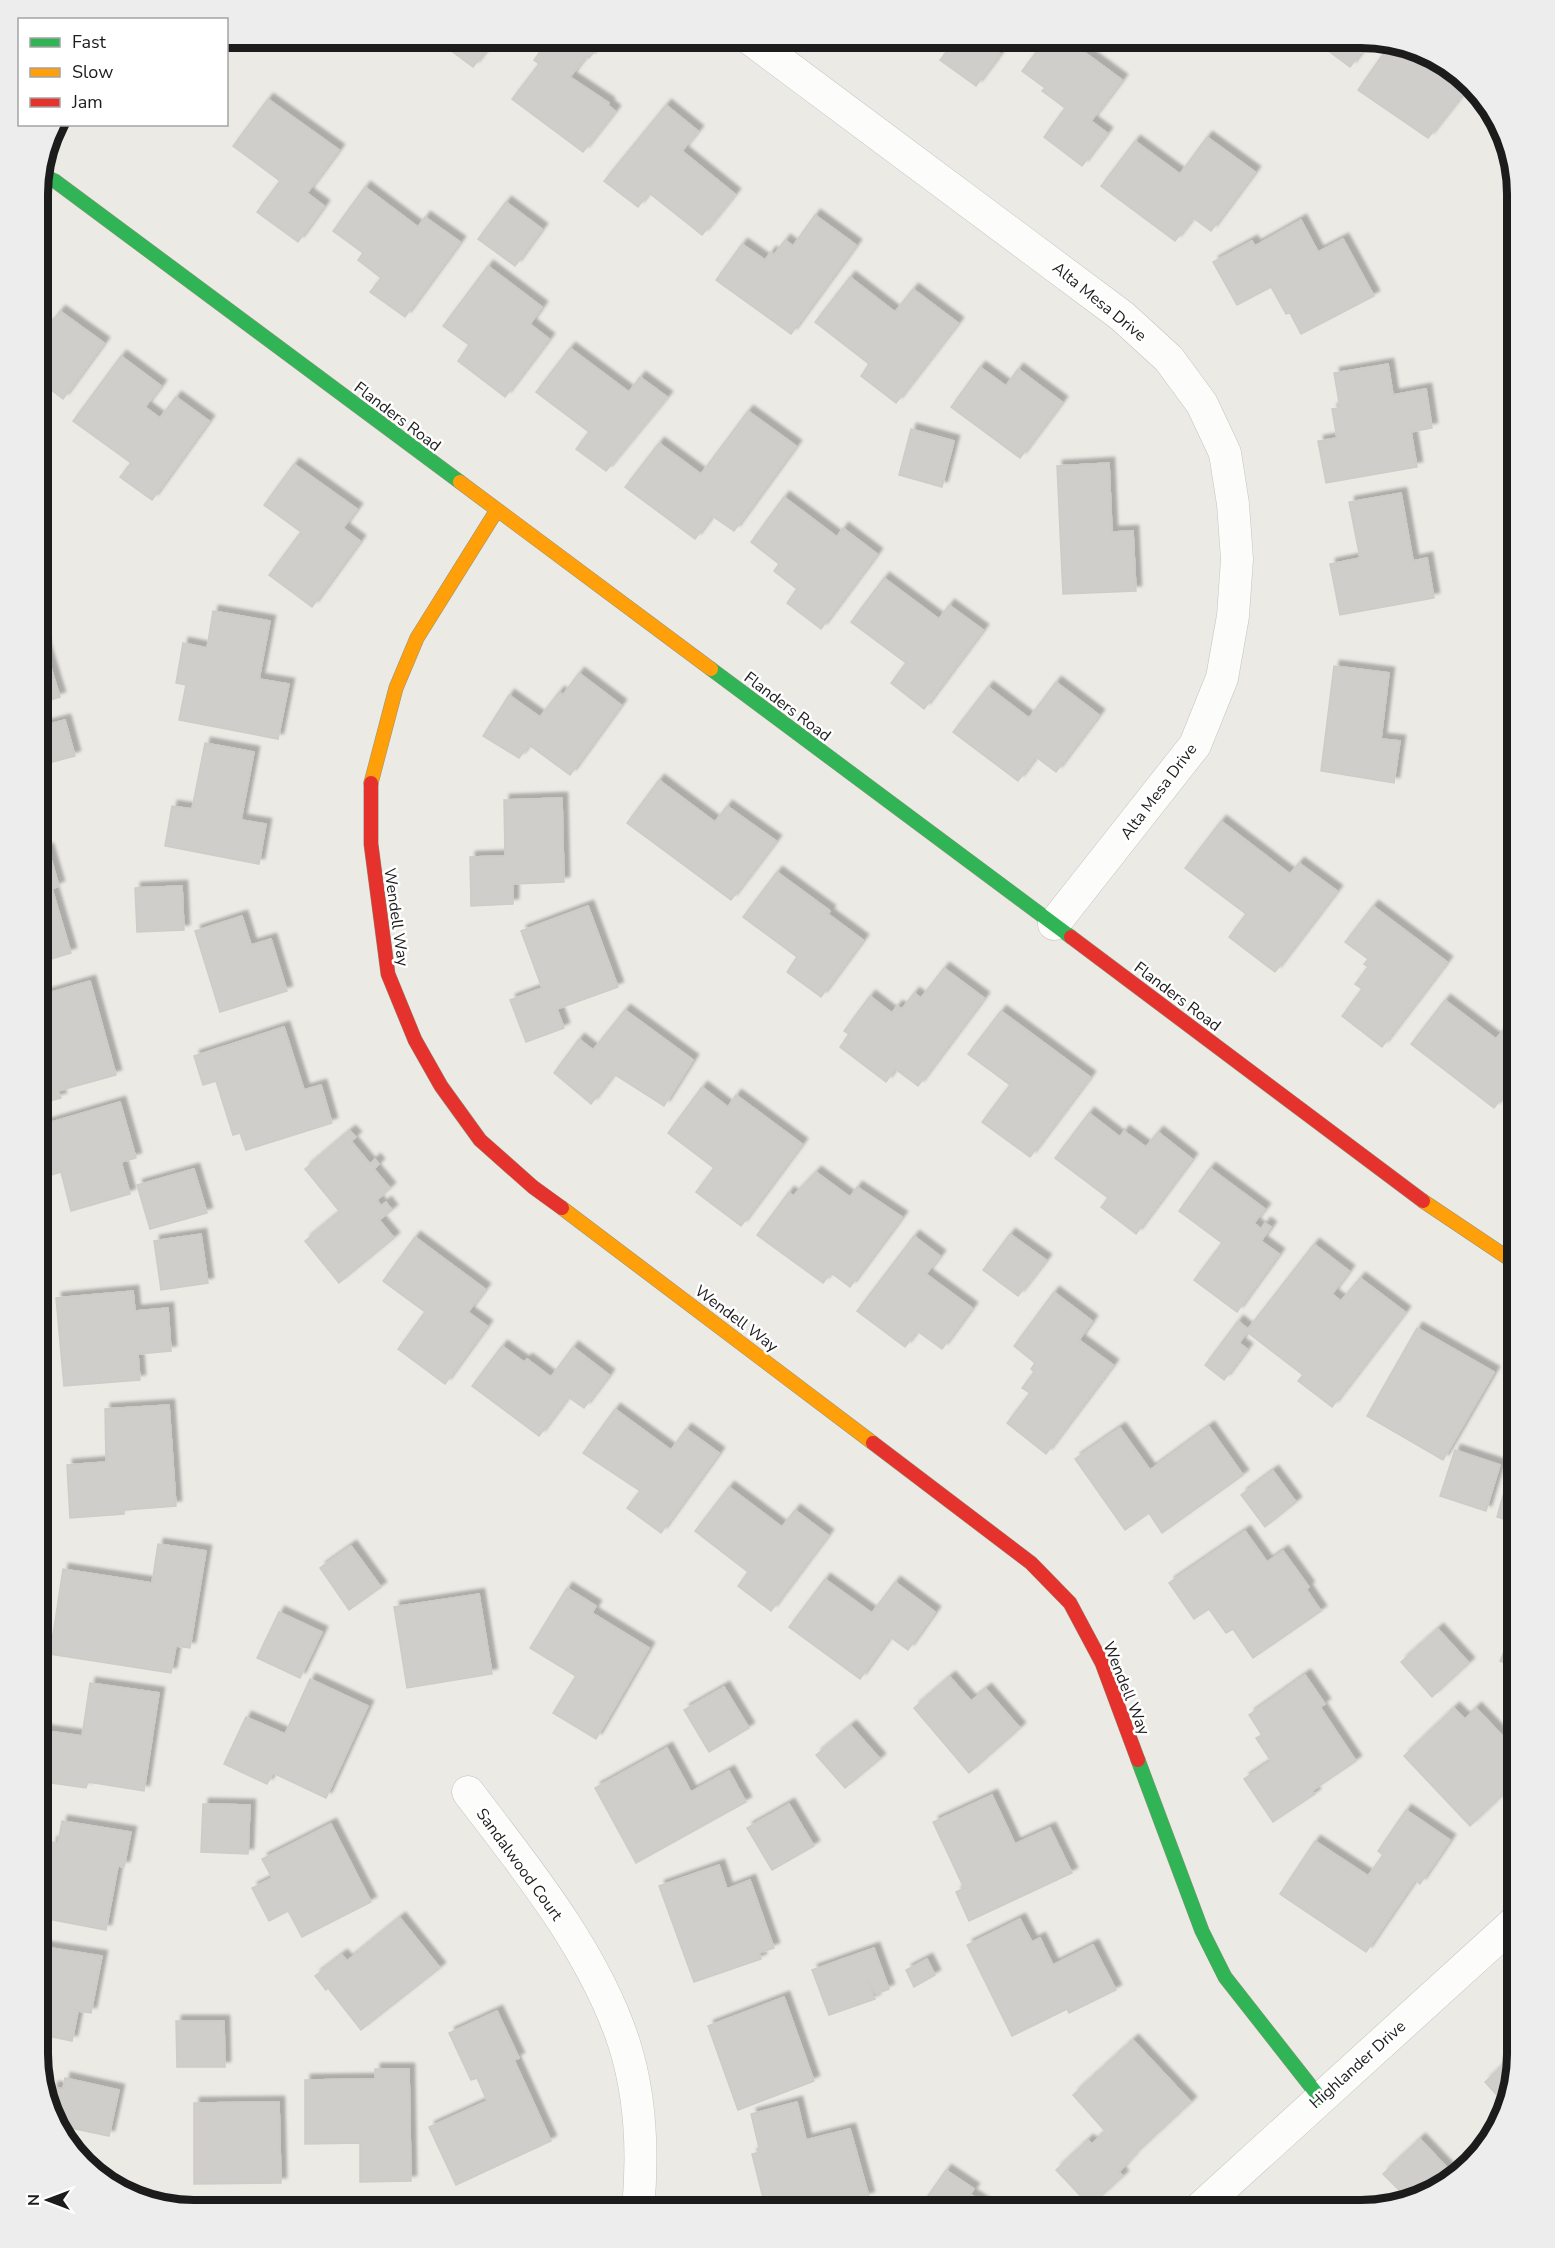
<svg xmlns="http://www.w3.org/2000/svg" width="1555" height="2248" font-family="'Nunito Sans',sans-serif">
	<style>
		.building { fill: #d0ceca; stroke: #ceccc6; stroke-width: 1.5; filter: url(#shadow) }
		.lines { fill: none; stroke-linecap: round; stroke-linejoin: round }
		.street-casing { stroke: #c3c3c1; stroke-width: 33 }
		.fast-casing { stroke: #8f947e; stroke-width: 15 }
		.slow-casing { stroke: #8f947e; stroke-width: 15 }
		.jam-casing { stroke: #8f947e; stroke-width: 15 }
		.street { stroke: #fcfcfb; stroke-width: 32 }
		.fast { stroke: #30b455; stroke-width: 14 }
		.slow { stroke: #ff9f0a; stroke-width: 14 }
		.jam { stroke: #e5322d; stroke-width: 14 }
		.labels { text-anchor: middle; stroke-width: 5; stroke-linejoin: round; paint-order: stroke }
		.street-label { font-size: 16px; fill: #1c1c1c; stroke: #fff }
		.rim { fill: none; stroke: #1c1c1c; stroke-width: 8 }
	</style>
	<defs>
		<filter id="shadow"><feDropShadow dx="5.5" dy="-5.5" stdDeviation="1.5" flood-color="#0004"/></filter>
	</defs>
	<rect width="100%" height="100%" fill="#ebeae5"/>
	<g class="building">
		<path d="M434,38h62l-23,29z"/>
		<path d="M550,38h24l20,14 -5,6 -3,-2 -16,21 39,26 -1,2 7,6 -32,41 -71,-53 27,-35 -5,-4z"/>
		<path d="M957,38h21l22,16 -24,32 -36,-26z"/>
		<path d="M1047,38h18l57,42 -31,41 16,12 -25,33 -38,-29 21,-29 -23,-17 3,-3 -23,-17z"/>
		<path d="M1311,38h61l-22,29z"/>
		<path d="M1390,44l50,15 28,28 -40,51 -70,-48z"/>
		<path d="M268,99l71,51 -32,43 17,13 -26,36 -41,-30 23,-31 -47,-35z"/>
		<path d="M666,105l32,26 -16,20 53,43 -33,41 -53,-42 -11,14 -34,-26z"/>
		<path d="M1207,137l48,35 -44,59 -18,-13 -18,23 -74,-55 34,-45 45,33z"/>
		<path d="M365,187l53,40 7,-10 35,25 -55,75 -35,-25 11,-14 -23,-18 5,-7 -30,-22z"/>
		<path d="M506,202l36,27 -27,37 -37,-27z"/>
		<path d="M815,215l41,30 -65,89 -75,-54 26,-36 23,16 6,-8 3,3 11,-15 8,6z"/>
		<path d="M1301,220l17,32 25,-13 31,57 -73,38 -11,-21 -4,1 -15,-27 -34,18 -24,-43 39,-21 3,5z"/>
		<path d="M488,266l54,41 -12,17 19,15 -44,58 -47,-36 11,-16 -26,-19z"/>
		<path d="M850,277l45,35 18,-23 45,34 -62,80 -35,-27 8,-12 -54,-42z"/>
		<path d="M60,311l44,32 -41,56 -25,-19v-61l10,8z"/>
		<path d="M570,348l59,44 11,-15 27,20 -61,74 -30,-22 13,-17 -53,-40z"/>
		<path d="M121,356l40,30 -16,21 15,11 16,-21 33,24 -57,79 -32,-23 11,-14 -58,-42z"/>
		<path d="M1388,364l5,31 33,-6 6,39 -21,4 6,35 -91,16 -8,-42 19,-3 -5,-29 8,-1 -6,-35z"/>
		<path d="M980,367l26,19 12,-17 44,33 -42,56 -69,-51z"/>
		<path d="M748,411l48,35 -62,85 -22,-15 -17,23 -70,-52 34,-44 42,31z"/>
		<path d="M911,429l43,12 -12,46 -43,-12z"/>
		<path d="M1109,463l3,69 21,-1 3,60 -73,3 -6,-128z"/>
		<path d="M294,464l63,45 -14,19 17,13 -48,66 -43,-32 32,-43 -37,-27z"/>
		<path d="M1401,493l12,68 14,-3 7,40 -94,17 -10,-51 30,-6 -11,-56z"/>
		<path d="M784,497l53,40 6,-9 34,26 -56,75 -34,-26 10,-14 -23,-18 5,-7 -28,-22z"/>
		<path d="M884,578l55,41 10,-14 34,25 -59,79 -33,-26 15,-20 -55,-41z"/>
		<path d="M213,611l57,10 -11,58 30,5 -11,55 -99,-19 7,-35 -10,-2 7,-40 24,5z"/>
		<path d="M43,642l17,55 -22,7v-61z"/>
		<path d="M1334,666l55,7 -8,66 19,2 -6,42 -73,-12z"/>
		<path d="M579,673l42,32 -51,70 -41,-30 -10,13 -36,-22 26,-41 31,22 19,-25 4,3z"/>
		<path d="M1056,682l43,33 -43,57 -20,-15 -18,24 -65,-49 35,-45 41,31z"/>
		<path d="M65,720l10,36 -37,10v-39z"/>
		<path d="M205,743l49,9 -13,68 25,4 -7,40 -94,-18 7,-40 20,3z"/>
		<path d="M659,780l56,42 12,-16 49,35 -45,59 -104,-77z"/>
		<path d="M562,798l2,84 -51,2v20l-42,2 -1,-49 35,-1 -1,-56z"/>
		<path d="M1221,821l69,53 9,-11 38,28 -62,81 -46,-35 17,-23 -61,-46z"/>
		<path d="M48,849l11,37 -7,3 19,64 -33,10v-111z"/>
		<path d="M777,872l53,39 -2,3 35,26 -42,57 -34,-25 10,-15 -54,-40z"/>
		<path d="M182,886l2,44 -47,2 -2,-44z"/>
		<path d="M588,906l30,81 -61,22 7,19 -38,14 -16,-42 32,-12 -21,-57z"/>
		<path d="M1373,906l74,56 -65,85 -40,-31 20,-27 -7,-5 13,-17 -4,-3 4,-5 -23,-17z"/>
		<path d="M242,916l9,29 20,-6 16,52 -67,21 -25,-81z"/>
		<path d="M944,968l40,30 -66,88 -23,-17 -9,13 -46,-35 9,-13 -5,-3 26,-35 22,17 5,-7 5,3 12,-16 7,5z"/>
		<path d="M90,981l26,94 -58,16 3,7 -23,6v-108z"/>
		<path d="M1445,1000l51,39 13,-16 8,7v48l-23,30 -83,-64z"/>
		<path d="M625,1010l68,50 -29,46 -50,-32 -23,30 -37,-31 25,-34 14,11z"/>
		<path d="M1001,1011l89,66 -60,80 -48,-35 28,-37 -42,-31z"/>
		<path d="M284,1027l20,63 17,-5 11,38 -86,27 -6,-17 -7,2 -17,-54 -13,4 -9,-29z"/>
		<path d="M702,1087l26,20 8,-12 66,49 -61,82 -45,-34 18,-24 -46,-35z"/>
		<path d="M120,1102l16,56 -15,4 9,32 -59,17 -10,-39 -23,7v-53z"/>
		<path d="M1089,1113l31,24 4,-6 22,16 12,-15 34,27 -56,75 -35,-27 7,-9 -53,-40z"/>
		<path d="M350,1131l6,6 -5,4 19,23 5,-5 4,5 -5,5 16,19 -13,12 4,6 5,-4 6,8 -13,10 15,18 -55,45 -34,-42 35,-29 -35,-43z"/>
		<path d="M1210,1168l55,41 -11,14 7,6 4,-6 6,4 -10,14 18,13 -42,58 -43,-32 28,-37 -43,-32z"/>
		<path d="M194,1169l13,44 -57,16 -13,-44z"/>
		<path d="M816,1172l34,25 7,-10 45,30 -52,70 -19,-14 -8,10 -66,-48 32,-43 4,4z"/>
		<path d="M201,1234l7,49 -47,7 -7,-49z"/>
		<path d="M1010,1234l36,26 -28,36 -35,-26z"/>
		<path d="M914,1236l26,20 -14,18 46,34 -30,41 -25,-18 -12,16 -48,-36z"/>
		<path d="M415,1237l70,52 -17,23 19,14 -42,58 -47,-35 27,-37 -42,-31z"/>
		<path d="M1314,1244l35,27 -17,23 9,7 19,-23 45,34 -73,95 -34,-26 5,-6 -56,-43 -8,11 8,6 -23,31 -19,-15 33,-44 10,8z"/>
		<path d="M133,1291l2,20 33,-3 3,43 -33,3 2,26 -76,6 -8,-88z"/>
		<path d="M1054,1292l38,29 -13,19 34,25 -67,89 -39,-31 23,-30 -8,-5 12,-16 -3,-3 4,-6 -21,-17z"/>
		<path d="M1417,1328l77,44 -51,88 -76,-44z"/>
		<path d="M502,1346l22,16 3,-3 24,18 22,-30 36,28 -25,33 -16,-11 -29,39 -67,-50z"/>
		<path d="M169,1405l7,101 -52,4v4l-54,4 -3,-53 39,-3 -1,-53z"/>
		<path d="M615,1409l56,41 15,-21 33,24 -58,80 -34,-25 13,-17 -57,-38z"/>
		<path d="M1209,1427l34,48 -81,58 -13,-20 -24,17 -50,-71 45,-31 30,42z"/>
		<path d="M1455,1450l45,15 -14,46 -46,-15z"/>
		<path d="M1273,1471l23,31 -31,25 -24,-32z"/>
		<path d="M1510,1471l7,2v50l-20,-6z"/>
		<path d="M729,1487l53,40 13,-17 33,25 -57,76 -33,-25 10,-14 -53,-41z"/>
		<path d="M1245,1531l22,31 16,-11 26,36 -3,2 15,22 -68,47 -20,-29 -7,4 -17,-24 -15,10 -25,-36z"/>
		<path d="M158,1544l48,7 -16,97 -14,-2 -5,27 -121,-19 13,-85 89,14z"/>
		<path d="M351,1546l30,41 -32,23 -29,-42z"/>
		<path d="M1517,1577v36l-12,-5z"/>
		<path d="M825,1579l47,34 23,-31 40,30 -27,38 -18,-13 -30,42 -71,-52z"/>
		<path d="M567,1588l29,18 -4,7 57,35 -53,91 -43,-26 23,-37 -46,-28z"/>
		<path d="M479,1594l13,80 -85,14 -13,-81z"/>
		<path d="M279,1612l43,20 -22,46 -43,-20z"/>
		<path d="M1517,1619v49l-17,-7z"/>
		<path d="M1438,1629l31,34 -37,34 -31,-35z"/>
		<path d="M1305,1675l20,29 -5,3 36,54 -44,30 3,3 -42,28 -29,-43 27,-18 -15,-23 6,-3 -13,-20z"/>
		<path d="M950,1677l21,24 15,-12 34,39 -51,45 -55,-65z"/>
		<path d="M310,1679l58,27 -42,92 -53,-25 -6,11 -43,-20 22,-47 39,17z"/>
		<path d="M90,1683l69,10 -15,98 -56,-9 -2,6 -48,-7 3,-51 41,6z"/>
		<path d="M724,1687l25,41 -40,24 -25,-42z"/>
		<path d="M1454,1708l11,11 11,-11 41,43v30l-47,45 -66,-70z"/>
		<path d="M851,1726l29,33 -35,29 -29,-33z"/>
		<path d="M667,1748l24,44 38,-21 17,31 -110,61 -41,-75z"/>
		<path d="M992,1795l23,49 35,-16 22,45 -103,48 -13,-29 8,-4 -31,-66z"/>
		<path d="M203,1804l47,1 -2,49 -47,-2z"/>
		<path d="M789,1804l25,42 -42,24 -25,-42z"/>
		<path d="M1406,1810l44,30 -30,44 -5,-4 -49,72 -86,-58 35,-53 53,35 15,-21 -5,-4z"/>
		<path d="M62,1821l69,11 -7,35 -6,-1 -12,64 -58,-11 -2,4 -8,-2v-53l8,2 6,-28 6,1z"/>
		<path d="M331,1824l40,78 -69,35 -14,-26 -19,10 -17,-33 20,-10 -10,-19z"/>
		<path d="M719,1865l8,24 23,-9 24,68 -15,5 2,6 -67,23 -35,-96z"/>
		<path d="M400,1918l40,50 -79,62 -33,-42 -2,2 -11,-14 27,-21 5,6z"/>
		<path d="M1020,1919l12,23 8,-4 13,27 40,-20 23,45 -47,23 -2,-4 -55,27 -45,-91z"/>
		<path d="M38,1946l64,10 -11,57 -13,-2 -6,30 -34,-7z"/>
		<path d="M874,1948l15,41 -13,5 -9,-15 8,20 -46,16 -17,-45z"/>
		<path d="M927,1959l8,16 -21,12 -8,-17z"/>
		<path d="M784,1997l30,84 -76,29 -30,-84z"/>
		<path d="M497,2011l22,47 -5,2 37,81 -95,44 -27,-58 58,-26 -10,-23 -6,2 -22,-47z"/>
		<path d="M176,2021h48l1,46h-48z"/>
		<path d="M1133,2040l58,62 -56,52 -16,18 4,4 -33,30 -34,-36 32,-30 4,4 13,-13 -32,-36z"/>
		<path d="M1517,2052v2l-13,49 -19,-21z"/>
		<path d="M375,2069h34l2,112 -51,1v-39l-55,1v-64l70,-1z"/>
		<path d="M65,2078l54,12 -10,46 -48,-10 1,-5 -6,-1 4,-17 -10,-2 3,-14 10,2z"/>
		<path d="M279,2102l2,81 -87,1v-81z"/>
		<path d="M797,2102l9,38 44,-11 19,68 -33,9 -2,-8 -46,12h-22l-14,-56 8,-2 -9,-38z"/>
		<path d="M1420,2139l34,36 -14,14 -33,9 -24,-24z"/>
		<path d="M946,2170l28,19 -4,5 24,16h-76z"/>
	</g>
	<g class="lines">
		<defs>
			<g id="street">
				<path d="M749,38l373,278 47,43 33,45 23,49 8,51 4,55 -4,57 -11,62 -27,67 -141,179"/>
				<path d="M468,1792c58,76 126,159 156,251 17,53 19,113 14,167"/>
				<path d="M1198,2210l319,-290"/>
			</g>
			<g id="fast">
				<path d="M40,174l15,7 405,301"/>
				<path d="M711,669l360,268"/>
				<path d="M1138,1760l64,171 23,46 95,121"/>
			</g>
			<g id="slow">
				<path d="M460,482l251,187"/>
				<path d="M371,783l25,-95 21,-50 80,-128"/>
				<path d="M1423,1201l94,63"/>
				<path d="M562,1208l311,235"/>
			</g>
			<g id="jam">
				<path d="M371,783v61l17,130 27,66 26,46 39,54 53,47 29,21"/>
				<path d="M1071,937l352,264"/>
				<path d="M873,1443l158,120 39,40 32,60 36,97"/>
			</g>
		</defs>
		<use href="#street" class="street-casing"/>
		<use href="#fast" class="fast-casing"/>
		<use href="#slow" class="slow-casing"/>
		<use href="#jam" class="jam-casing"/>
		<use href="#street" class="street"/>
		<use href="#fast" class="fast"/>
		<use href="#slow" class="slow"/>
		<use href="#jam" class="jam"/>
	</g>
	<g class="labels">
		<g class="street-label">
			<text transform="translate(1100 301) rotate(39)" y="6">Alta Mesa Drive</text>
			<text transform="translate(398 416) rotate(37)" y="6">Flanders Road</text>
			<text transform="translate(788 706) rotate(37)" y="6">Flanders Road</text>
			<text transform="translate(1158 791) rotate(-53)" y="6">Alta Mesa Drive</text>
			<text transform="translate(397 917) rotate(82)" y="6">Wendell Way</text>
			<text transform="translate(1178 996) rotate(37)" y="6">Flanders Road</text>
			<text transform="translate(737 1318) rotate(37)" y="6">Wendell Way</text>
			<text transform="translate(1127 1688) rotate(68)" y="6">Wendell Way</text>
			<text transform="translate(520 1864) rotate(54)" y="6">Sandalwood Court</text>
			<text transform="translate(1357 2064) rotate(-42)" y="6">Highlander Drive</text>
		</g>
	</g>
	<path d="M0 0H1555V2248H0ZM194 48H1361A146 146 0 0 1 1507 194V2054A146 146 0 0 1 1361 2200H194A146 146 0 0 1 48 2054V194A146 146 0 0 1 194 48Z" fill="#ededed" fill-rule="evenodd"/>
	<path class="rim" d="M194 48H1361A146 146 0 0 1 1507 194V2054A146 146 0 0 1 1361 2200H194A146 146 0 0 1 48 2054V194A146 146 0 0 1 194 48Z"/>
	<rect x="18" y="18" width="210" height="108" fill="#ffffff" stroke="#a4a4a4" stroke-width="1.5"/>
	<rect x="30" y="38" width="30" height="9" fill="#30b455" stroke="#a4a4a4" stroke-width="1.5"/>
	<text x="72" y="48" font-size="18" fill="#1c1c1c">Fast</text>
	<rect x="30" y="68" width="30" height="9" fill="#ff9f0a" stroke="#a4a4a4" stroke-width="1.5"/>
	<text x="72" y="78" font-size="18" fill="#1c1c1c">Slow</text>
	<rect x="30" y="98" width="30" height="9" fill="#e5322d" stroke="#a4a4a4" stroke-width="1.5"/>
	<text x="72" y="108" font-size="18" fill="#1c1c1c">Jam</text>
	<g transform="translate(48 2200) rotate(270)" stroke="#ffffff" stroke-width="4.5" paint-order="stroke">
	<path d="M0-4.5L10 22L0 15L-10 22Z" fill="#1c1c1c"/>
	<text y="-9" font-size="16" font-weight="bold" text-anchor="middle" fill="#1c1c1c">N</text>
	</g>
</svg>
